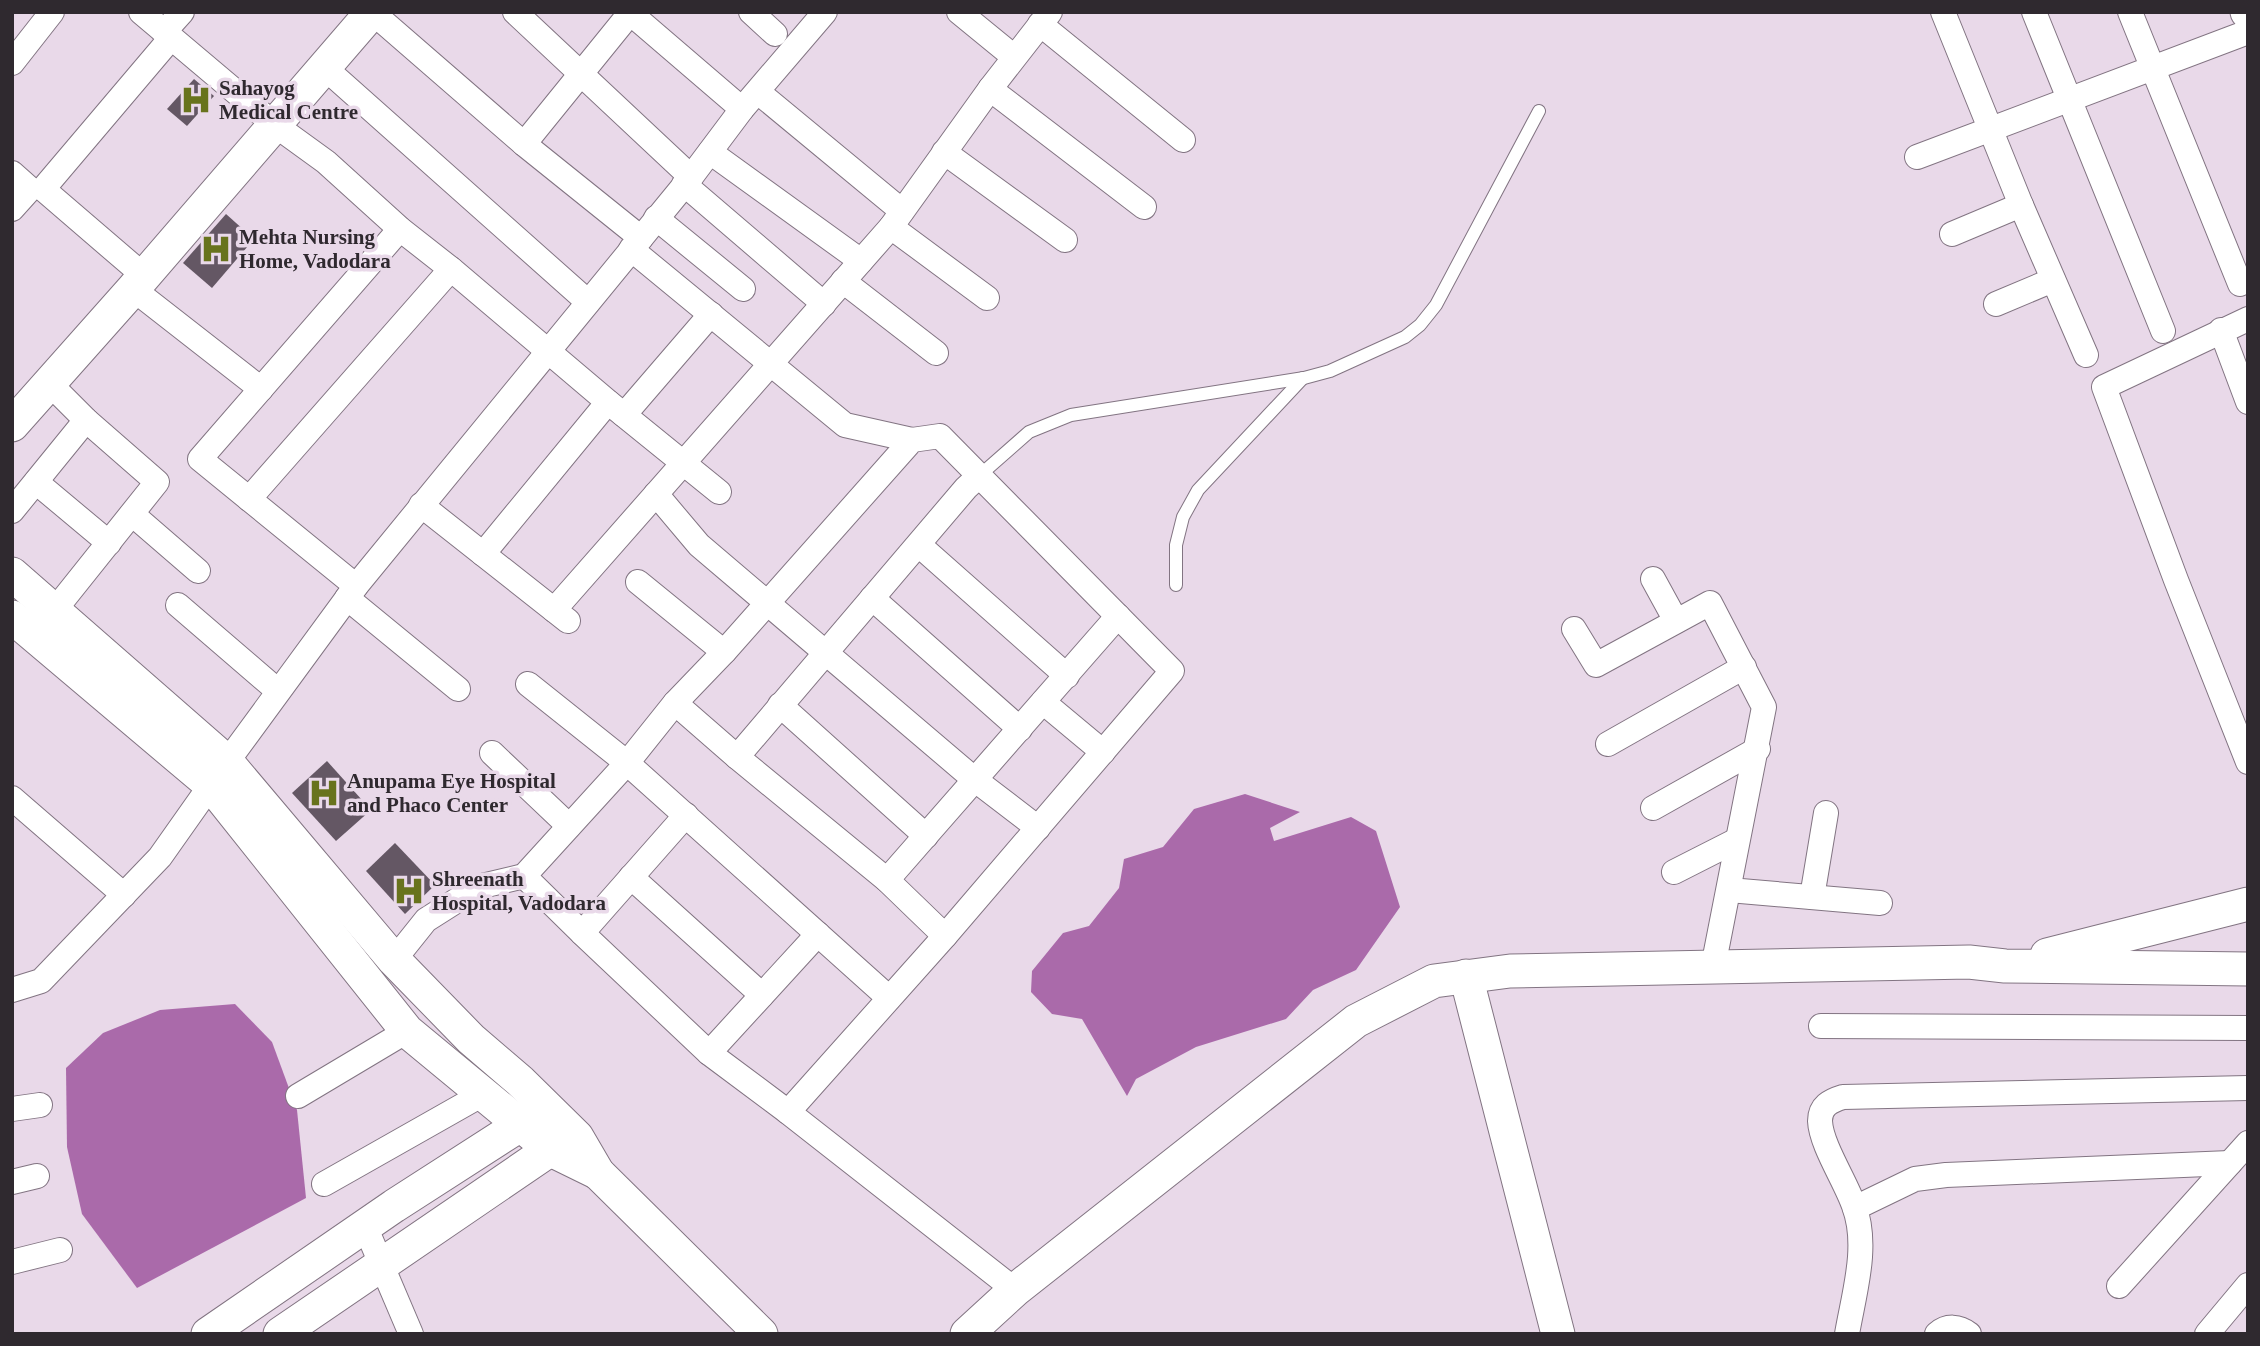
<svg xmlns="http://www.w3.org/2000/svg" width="2260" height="1346" font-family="Georgia,serif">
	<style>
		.water { fill: #aa6aaa }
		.building { fill: #645764 }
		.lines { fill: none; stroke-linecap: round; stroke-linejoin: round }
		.lane-casing { stroke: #827482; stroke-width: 14 }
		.street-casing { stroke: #827482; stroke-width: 26 }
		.secondary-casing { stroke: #827482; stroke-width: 35 }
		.lane { stroke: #fff; stroke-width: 12 }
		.street { stroke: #fff; stroke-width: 24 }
		.secondary { stroke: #fff; stroke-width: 33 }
		.labels { text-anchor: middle; stroke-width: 7; stroke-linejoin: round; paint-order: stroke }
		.poi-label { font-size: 21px; font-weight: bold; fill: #2f292f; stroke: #e9d9e9; text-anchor: start }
	</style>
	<rect width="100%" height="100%" fill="#e9d9e9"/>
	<g class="water">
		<path d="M1245,794l55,18 -30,16 4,13 77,-24 25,14 24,76 -44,63 -43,20 -27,29 -90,28 -60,32 -9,17 -45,-77 -30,-5 -21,-22 1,-21 31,-38 26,-7 30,-38 5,-29 39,-12 31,-38z"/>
		<path d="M235,1004l37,38 25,68 9,88 -169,90 -55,-74 -15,-67 -1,-79 37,-35 57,-23z"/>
	</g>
	<g class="building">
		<path d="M194,79l20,17 -27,30 -20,-17z"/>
		<path d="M226,214l28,25 -42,49 -29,-25z"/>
		<path d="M327,761l44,49 -35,31 -44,-48z"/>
		<path d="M395,843l40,42 -30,29 -39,-43z"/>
	</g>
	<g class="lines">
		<defs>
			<g id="lane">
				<path d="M979,476l50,-44 42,-17 233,-37 26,-7 75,-34 15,-12 16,-20 103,-194"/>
				<path d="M1176,585v-40l7,-28 15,-27 105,-112"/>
			</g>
			<g id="street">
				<path d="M141,12l134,113 51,37 74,67 51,40 157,133 111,90"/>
				<path d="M372,12l152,132 117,94"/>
				<path d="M515,12l176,165"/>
				<path d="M629,12l113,97"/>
				<path d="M751,12l24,22"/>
				<path d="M959,12l55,45"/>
				<path d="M1943,12l78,193 65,150"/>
				<path d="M2034,12l129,319"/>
				<path d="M2130,12l110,272"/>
				<path d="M1040,24l143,116"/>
				<path d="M164,32l18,-20"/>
				<path d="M12,63l40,-51"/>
				<path d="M325,68l263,234"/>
				<path d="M990,89l154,118"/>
				<path d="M758,92l144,119"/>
				<path d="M524,144l107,-132"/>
				<path d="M710,152l151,109"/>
				<path d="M944,152l121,88"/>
				<path d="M1917,157l331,-125"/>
				<path d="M12,173l18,16 -18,20"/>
				<path d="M684,184l140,120"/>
				<path d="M656,218l87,71"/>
				<path d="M891,227l96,71"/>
				<path d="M1952,234l69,-29"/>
				<path d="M631,249l214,176 67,15"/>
				<path d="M143,275l-100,-86 128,-151"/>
				<path d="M843,281l93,72"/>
				<path d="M133,289l128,100"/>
				<path d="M1996,304l57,-24"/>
				<path d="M2248,319l-144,68 72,193 72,182"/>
				<path d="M2221,330l27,72"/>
				<path d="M49,383l37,37 71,62 -103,129"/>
				<path d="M624,415l87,-101"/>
				<path d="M36,482l73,61"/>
				<path d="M656,494l43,51 275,234 64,49"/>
				<path d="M249,499l202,-230"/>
				<path d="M421,505l147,116"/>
				<path d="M12,511l74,-91"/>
				<path d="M132,514l66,57"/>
				<path d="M919,545l148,131"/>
				<path d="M483,554l125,-152"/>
				<path d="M1653,579l23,42"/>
				<path d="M638,582l86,70"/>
				<path d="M356,586l-156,-127 200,-230"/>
				<path d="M347,598l111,91"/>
				<path d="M872,598l148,131"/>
				<path d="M178,605l100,86"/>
				<path d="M554,610l337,-383 99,-138 60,-77"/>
				<path d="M1574,629l22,36 114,-62 54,104 -51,260"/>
				<path d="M528,684l99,79 262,235"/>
				<path d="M1043,702l60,50"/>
				<path d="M675,703l62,54 150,123 58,56"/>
				<path d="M780,705l146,131"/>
				<path d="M1608,744l136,-77"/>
				<path d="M492,753l77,73"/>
				<path d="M737,757l229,-269 13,-12"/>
				<path d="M12,798l112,97"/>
				<path d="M1653,808l105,-59"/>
				<path d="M1674,872l63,-32"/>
				<path d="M524,876l58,57 104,-118"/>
				<path d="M631,877l131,118"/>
				<path d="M887,880l231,-264"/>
				<path d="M1729,890l151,13"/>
				<path d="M1812,897l14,-84"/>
				<path d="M582,933l127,120 79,59"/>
				<path d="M394,960l32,-40 52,-33 46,-11 103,-113 48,-60 49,-51 188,-212 28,-4 232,235 -227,265 -157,176 227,178"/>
				<path d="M12,990l29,-9 119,-124 67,-95 129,-176 335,-409 51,-68 83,-97"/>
				<path d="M1821,1026l427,2"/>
				<path d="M709,1053l109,-119"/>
				<path d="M298,1096l109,-65"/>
				<path d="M12,1109l28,-4"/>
				<path d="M12,1182l25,-6"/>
				<path d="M324,1184l159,-90"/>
				<path d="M1855,1208l60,-29 31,-4 284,-12"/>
				<path d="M365,1226l46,108"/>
				<path d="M12,1262l48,-12"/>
				<path d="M2119,1286l129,-143"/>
				<path d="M1847,1334c7,-41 22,-88 7,-128 -8,-24 -33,-61 -34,-85 0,-15 10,-20 23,-24l405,-9"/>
				<path d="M1937,1334c10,-9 22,-8 32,0"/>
				<path d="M2207,1334l41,-49"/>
			</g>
			<g id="secondary">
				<path d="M2247,12l1,1"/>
				<path d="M12,425l121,-136 239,-277"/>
				<path d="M12,574l215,188 167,198 77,79 49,42 57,56 21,36 163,161"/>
				<path d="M12,617l199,168 196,246 144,119 47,23"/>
				<path d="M2047,955l201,-51"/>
				<path d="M1466,976l92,358"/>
				<path d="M208,1334l186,-128 126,-81 16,-14"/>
				<path d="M280,1334l287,-196"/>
				<path d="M967,1334l48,-44 341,-269 78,-40 76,-10 459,-9 36,4 243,3"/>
			</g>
		</defs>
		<use href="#lane" class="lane-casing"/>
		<use href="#street" class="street-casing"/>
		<use href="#secondary" class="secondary-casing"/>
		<use href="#lane" class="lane"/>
		<use href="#street" class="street"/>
		<use href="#secondary" class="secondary"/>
	</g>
	<defs>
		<symbol id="hospital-bare" viewBox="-9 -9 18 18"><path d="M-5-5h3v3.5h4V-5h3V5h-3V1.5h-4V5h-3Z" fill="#68731d" stroke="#e9d9e9" stroke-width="2.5" paint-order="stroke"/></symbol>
	</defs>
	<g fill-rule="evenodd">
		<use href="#hospital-bare" x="174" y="78" width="44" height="44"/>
		<use href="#hospital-bare" x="194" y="227" width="44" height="44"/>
		<use href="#hospital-bare" x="302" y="771" width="44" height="44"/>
		<use href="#hospital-bare" x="387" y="869" width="44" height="44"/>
	</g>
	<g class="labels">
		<g class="poi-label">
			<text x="219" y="95">Sahayog<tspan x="219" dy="24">Medical Centre</tspan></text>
			<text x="239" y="244">Mehta Nursing<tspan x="239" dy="24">Home, Vadodara</tspan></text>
			<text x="347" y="788">Anupama Eye Hospital<tspan x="347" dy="24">and Phaco Center</tspan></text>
			<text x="432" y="886">Shreenath<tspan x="432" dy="24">Hospital, Vadodara</tspan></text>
		</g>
	</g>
	<rect width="2260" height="1346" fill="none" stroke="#2f292f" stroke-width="28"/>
</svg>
